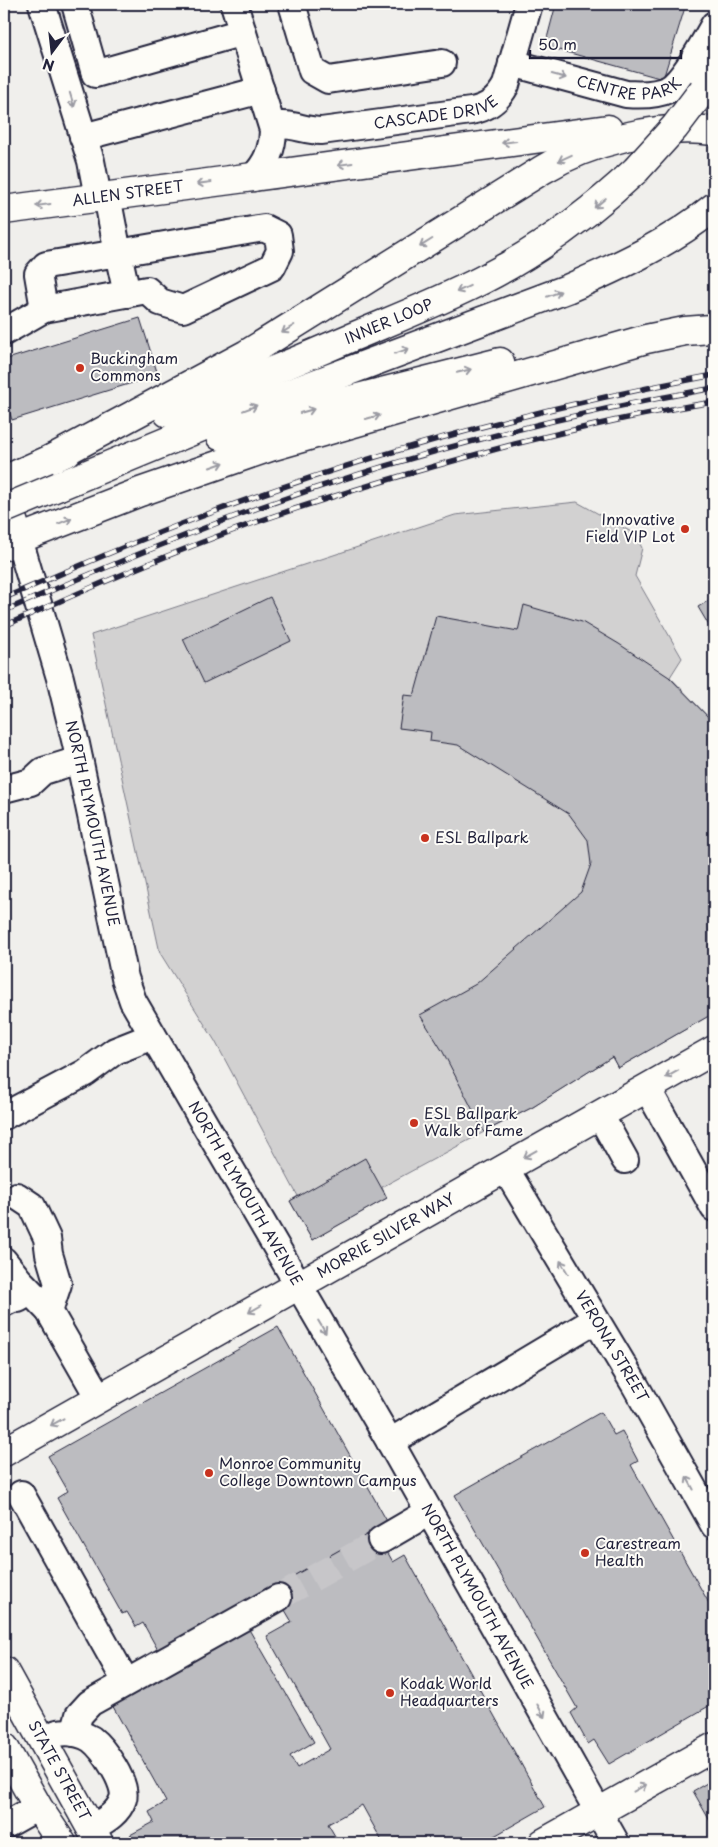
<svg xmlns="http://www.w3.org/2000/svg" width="718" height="1847" font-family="'Playpen Sans',sans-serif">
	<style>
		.green { fill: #d2d1d1; stroke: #7a7a86 }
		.building { fill: #bcbcc0; stroke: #22223b }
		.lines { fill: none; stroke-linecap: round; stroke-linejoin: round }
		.minor-tunnel { stroke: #c7c6c9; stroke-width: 26; stroke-dasharray: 26 13; stroke-linecap: butt }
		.minor-casing { stroke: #22223b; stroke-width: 30 }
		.major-casing { stroke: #22223b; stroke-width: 31 }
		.highway-casing { stroke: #22223b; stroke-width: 31 }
		.minor { stroke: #fdfcf7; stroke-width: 26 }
		.major { stroke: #fdfcf7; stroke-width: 28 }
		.highway { stroke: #fdfcf7; stroke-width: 28 }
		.rail-casing { stroke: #22223b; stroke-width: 5.5 }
		.rail { stroke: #fdfcf7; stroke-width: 4; stroke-dasharray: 11; stroke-linecap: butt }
		.highway-bridge-casing { stroke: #22223b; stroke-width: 31; stroke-linecap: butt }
		.highway-bridge { stroke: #fdfcf7; stroke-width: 28 }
		.oneway { stroke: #9a9aa2 }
		.poi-dot { fill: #c8321e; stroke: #fdfcf7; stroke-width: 2 }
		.labels { text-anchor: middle; stroke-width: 4; stroke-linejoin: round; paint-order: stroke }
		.street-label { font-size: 15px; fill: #22223b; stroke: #fdfcf7 }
		.poi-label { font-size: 15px; fill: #22223b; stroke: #fdfcf7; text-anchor: start }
	</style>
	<rect width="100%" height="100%" fill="#f0efec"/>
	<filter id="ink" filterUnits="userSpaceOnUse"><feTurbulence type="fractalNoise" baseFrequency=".02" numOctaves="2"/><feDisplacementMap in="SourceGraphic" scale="10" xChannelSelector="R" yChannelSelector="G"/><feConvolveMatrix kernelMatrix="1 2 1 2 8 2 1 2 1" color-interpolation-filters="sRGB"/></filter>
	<g filter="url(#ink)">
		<path class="green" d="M577,502l58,32 7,14 -7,28 47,82 -12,19 44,46v290l-96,55 -6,-11 -79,50 -49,25 -102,55 5,11 -75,42 -22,-39 8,-5 -4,-7 -79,-148 -55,-88 -69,-318 364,-120z"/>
		<g class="building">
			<path d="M556,4h130l-23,75 -118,-33z"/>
			<path d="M140,318l18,57 -146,45 -8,-25v-35z"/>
			<path d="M270,597l21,44 -87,42 -21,-44z"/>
			<path d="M714,597v37l-16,-27z"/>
			<path d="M524,605l58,17 37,22 50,33 45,46v290l-96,55 -6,-11 -79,50 -49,25 -41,-80 -23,-37 56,-31 105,-92 10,-28 -3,-24 -19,-26 -111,-69 -28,-4 1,-9 -32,-4 5,-33 10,1 22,-80 82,15z"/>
			<path d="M365,1158l22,40 -75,42 -22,-39z"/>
			<path d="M278,1327l110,196 -229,129 -16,-29 -7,4 -9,-15 -5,2 -65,-116 11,-7 -20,-35z"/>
			<path d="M601,1412l13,23 8,-4 16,30 -7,4 83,147v91l-105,61 -15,-24 -6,4 -17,-31 6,-5 -122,-213z"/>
			<path d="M375,1530l18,32 12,-7 140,252 -63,36h-99l-21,-38 -34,19 11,19h-204l-5,-8 24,-13 -5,-10 17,-10 -55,-99 136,-77 67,116 -24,14 7,12 33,-19 -63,-113 25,-14 -20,-34z"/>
			<path d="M714,1779v49l-21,-37z"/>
			<path d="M26,1838l3,5h-11z"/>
		</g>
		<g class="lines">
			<path class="minor-tunnel" d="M278,1598l103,-58"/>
			<defs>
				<g id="minor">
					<path d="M42,4l49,157 7,36"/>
					<path d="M75,4l20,70 148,-42"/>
					<path d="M234,4l39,126c0,18 -7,35 -20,47"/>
					<path d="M292,4l20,67 16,9 114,-17"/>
					<path id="s1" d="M512,63l114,31c13,1 31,1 43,-5 15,-9 36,-48 45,-64"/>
					<path id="s2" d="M273,126c16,-4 31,5 48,5l150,-20c17,-3 27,-11 35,-26l23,-81"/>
					<path d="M83,137l178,-47"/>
					<path d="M107,196l11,57 146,-25 14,7 2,16 -8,16 -89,42 -23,-7 -13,-12 -103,19 -6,-35 8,-9 72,-12 9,41"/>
					<path d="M4,332l40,-23"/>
					<path id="s3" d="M19,539l41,139 16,66 49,234 8,23 257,441 226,401"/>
					<path d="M4,789l27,-7 12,-11 36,-11"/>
					<path d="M647,1088l67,120"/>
					<path d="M600,1115l25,45"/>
					<path d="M4,1116l81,-43 30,-22 38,-15"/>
					<path id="s4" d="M505,1168l130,217 79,140"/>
					<path d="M17,1196l15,10 15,32 2,16 9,30 -9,27"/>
					<path d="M4,1261l15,19 30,31 50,87"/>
					<path d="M4,1303l10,-5 4,1 12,-7"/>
					<path d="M390,1442l205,-122"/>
					<path d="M21,1494l105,188"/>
					<path d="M381,1540l48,-28"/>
					<path d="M57,1733c12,-2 24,0 34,6 12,9 37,45 32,60 -5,15 -19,22 -31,29"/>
					<path d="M74,1733l5,-18 11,-12 188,-105"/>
					<path d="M4,1826l34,-19"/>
				</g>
				<g id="major">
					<path id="s5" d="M4,210l249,-33"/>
					<path d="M4,493l15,46 -15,7"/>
					<path id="s6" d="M4,1452l710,-402"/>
					<path id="s7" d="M4,1671l95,172"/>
					<path d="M4,1747l34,60 24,36"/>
					<path d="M543,1843l171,-96"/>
				</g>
				<g id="highway">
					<path d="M703,90l11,-17"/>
					<path d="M253,177l355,-48"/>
					<path id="s8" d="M168,413c61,-24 122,-49 182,-75 45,-19 89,-36 132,-58 57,-29 108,-67 154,-110"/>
					<path d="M220,436l94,-27 186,-47"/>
					<path d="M51,459l196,-105 295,-184c48,-29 116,-46 172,-39"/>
					<path d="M4,480l63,-28"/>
					<path d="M59,486l162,-67 346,-130c51,-22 103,-46 147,-82"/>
					<path d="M19,539l121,-47 130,-45 376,-108 39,-8 26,-2"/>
				</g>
			</defs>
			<use href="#minor" class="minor-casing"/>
			<use href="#major" class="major-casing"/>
			<use href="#highway" class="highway-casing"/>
			<use href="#minor" class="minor"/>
			<use href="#major" class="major"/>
			<use href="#highway" class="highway"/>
			<defs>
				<g id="rail">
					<path d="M4,598c62,-26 124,-54 188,-78 169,-65 344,-112 522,-145"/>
					<path d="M4,611c78,-34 157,-67 237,-97 154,-56 312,-98 473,-126"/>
					<path d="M4,626c80,-36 161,-71 244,-101 88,-31 177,-57 267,-81 66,-16 132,-32 199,-42"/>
				</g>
			</defs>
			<use href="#rail" class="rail-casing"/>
			<use href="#rail" class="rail"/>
			<defs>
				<g id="highway-bridge">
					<path d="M636,170l39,-43 28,-37"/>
					<path d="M4,509l55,-23"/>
				</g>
			</defs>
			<use href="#highway-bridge" class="highway-bridge-casing"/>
			<use href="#highway-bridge" class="highway-bridge"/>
		</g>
		<defs><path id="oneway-shaft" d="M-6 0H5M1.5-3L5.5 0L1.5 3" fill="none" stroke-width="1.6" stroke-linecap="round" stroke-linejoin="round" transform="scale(1.25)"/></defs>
		<g class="oneway">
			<use href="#oneway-shaft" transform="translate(559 76) rotate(15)"/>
			<use href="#oneway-shaft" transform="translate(72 100) rotate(73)"/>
			<use href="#oneway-shaft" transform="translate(509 142) rotate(172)"/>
			<use href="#oneway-shaft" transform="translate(565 158) rotate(155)"/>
			<use href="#oneway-shaft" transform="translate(345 164) rotate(172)"/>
			<use href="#oneway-shaft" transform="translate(204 183) rotate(173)"/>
			<use href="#oneway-shaft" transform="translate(600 203) rotate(140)"/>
			<use href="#oneway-shaft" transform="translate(43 205) rotate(172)"/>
			<use href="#oneway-shaft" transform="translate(426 243) rotate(148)"/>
			<use href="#oneway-shaft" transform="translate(463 289) rotate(155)"/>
			<use href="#oneway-shaft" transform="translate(554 294) rotate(-21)"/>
			<use href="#oneway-shaft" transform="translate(288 329) rotate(148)"/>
			<use href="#oneway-shaft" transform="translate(402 351) rotate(-20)"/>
			<use href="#oneway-shaft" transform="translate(464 371) rotate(-14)"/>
			<use href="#oneway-shaft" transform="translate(250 408) rotate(-21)"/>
			<use href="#oneway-shaft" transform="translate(307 411) rotate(-16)"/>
			<use href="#oneway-shaft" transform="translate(373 417) rotate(-16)"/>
			<use href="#oneway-shaft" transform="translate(217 465) rotate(-19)"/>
			<use href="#oneway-shaft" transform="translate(65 521) rotate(-22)"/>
			<use href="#oneway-shaft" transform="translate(672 1074) rotate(151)"/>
			<use href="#oneway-shaft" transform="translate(530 1154) rotate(151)"/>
			<use href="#oneway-shaft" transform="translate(564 1267) rotate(-121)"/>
			<use href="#oneway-shaft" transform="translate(255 1309) rotate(150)"/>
			<use href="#oneway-shaft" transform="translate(322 1327) rotate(59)"/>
			<use href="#oneway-shaft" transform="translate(57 1422) rotate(151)"/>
			<use href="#oneway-shaft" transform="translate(690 1483) rotate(-119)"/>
			<use href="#oneway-shaft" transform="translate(541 1711) rotate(61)"/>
			<use href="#oneway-shaft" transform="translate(640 1788) rotate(-29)"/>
		</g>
	</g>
	<g class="poi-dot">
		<circle cx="80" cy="368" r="5"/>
		<circle cx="685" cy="529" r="5"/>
		<circle cx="425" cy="838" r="5"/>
		<circle cx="414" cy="1123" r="5"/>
		<circle cx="209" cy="1473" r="5"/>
		<circle cx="585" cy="1553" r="5"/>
		<circle cx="390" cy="1693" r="5"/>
	</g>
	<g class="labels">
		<g class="street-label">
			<text dy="5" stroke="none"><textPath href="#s1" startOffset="121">CENTRE PARK</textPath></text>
			<text dy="5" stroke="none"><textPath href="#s2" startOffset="165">CASCADE DRIVE</textPath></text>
			<text dy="5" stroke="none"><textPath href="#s5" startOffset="125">ALLEN STREET</textPath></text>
			<text dy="5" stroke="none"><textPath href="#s8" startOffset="239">INNER LOOP</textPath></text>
			<text dy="5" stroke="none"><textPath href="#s3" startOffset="294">NORTH PLYMOUTH AVENUE</textPath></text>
			<text dy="5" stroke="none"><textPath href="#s3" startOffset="699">NORTH PLYMOUTH AVENUE</textPath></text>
			<text dy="5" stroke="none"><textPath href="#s6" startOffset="439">MORRIE SILVER WAY</textPath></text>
			<text dy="5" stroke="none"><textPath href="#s4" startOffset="208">VERONA STREET</textPath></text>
			<text dy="5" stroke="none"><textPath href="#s3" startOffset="1164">NORTH PLYMOUTH AVENUE</textPath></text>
			<text dy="5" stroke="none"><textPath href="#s7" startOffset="114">STATE STREET</textPath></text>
		</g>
		<g class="poi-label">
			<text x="90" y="364">Buckingham<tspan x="90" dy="17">Commons</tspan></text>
			<text x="675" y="525" text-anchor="end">Innovative<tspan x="675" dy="17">Field VIP Lot</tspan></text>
			<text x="435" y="843">ESL Ballpark</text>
			<text x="424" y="1119">ESL Ballpark<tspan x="424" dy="17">Walk of Fame</tspan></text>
			<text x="219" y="1469">Monroe Community<tspan x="219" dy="17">College Downtown Campus</tspan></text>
			<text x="595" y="1549">Carestream<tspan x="595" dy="17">Health</tspan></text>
			<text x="400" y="1689">Kodak World<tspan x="400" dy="17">Headquarters</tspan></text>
		</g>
	</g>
	<rect width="718" height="1847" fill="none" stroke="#fdfcf7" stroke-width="20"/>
	<rect x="10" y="10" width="698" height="1827" fill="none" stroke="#22223b" stroke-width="2" filter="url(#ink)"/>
	<g transform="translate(52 52) rotate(195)" stroke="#fdfcf7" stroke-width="4" paint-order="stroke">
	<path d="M0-4L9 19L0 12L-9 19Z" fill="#22223b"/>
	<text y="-8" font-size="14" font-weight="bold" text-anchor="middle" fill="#22223b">N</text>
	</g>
	<path d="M530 50v8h151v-8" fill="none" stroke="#22223b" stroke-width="2.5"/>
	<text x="538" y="50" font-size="15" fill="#22223b" stroke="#fdfcf7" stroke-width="4" paint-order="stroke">50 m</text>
</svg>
